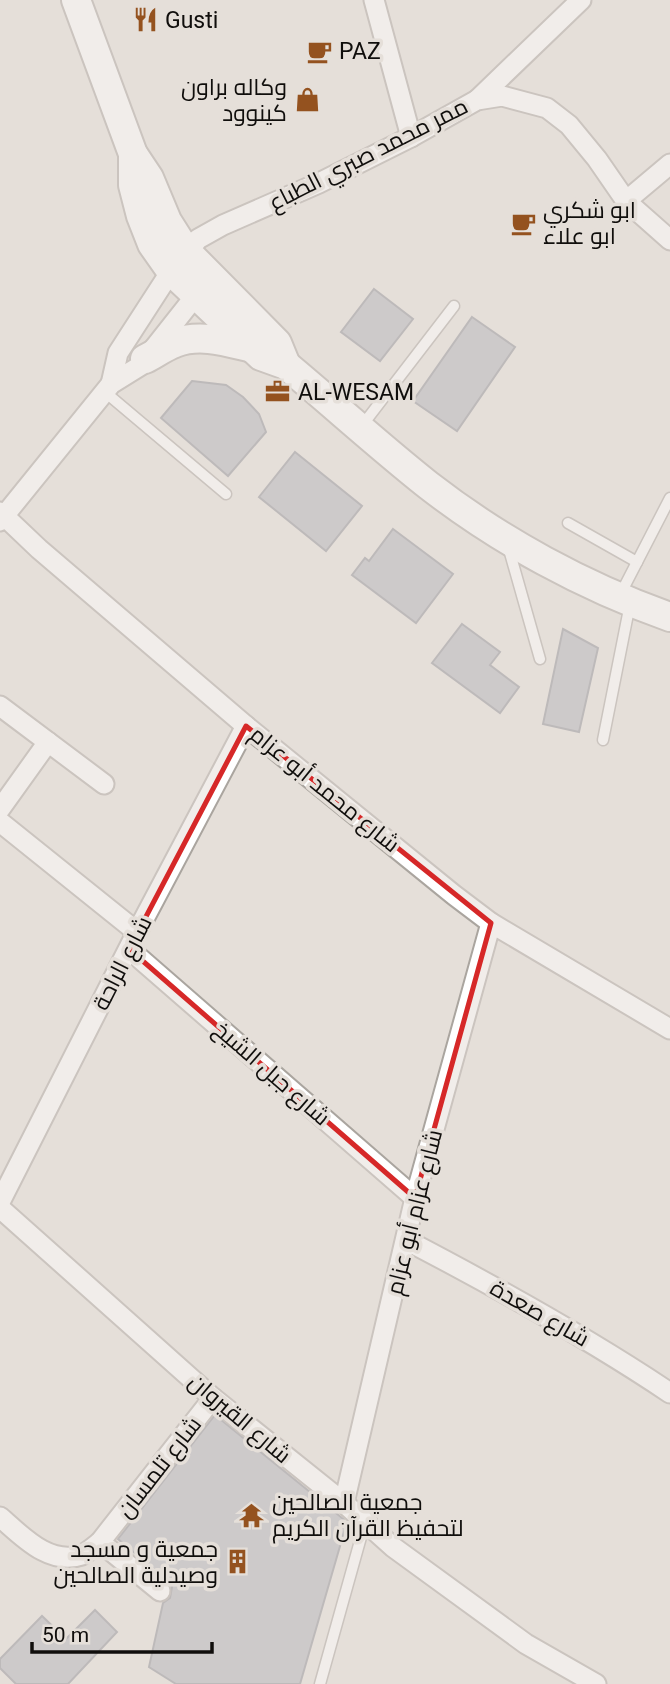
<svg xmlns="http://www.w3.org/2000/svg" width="670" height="1684" font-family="Roboto,Cairo,sans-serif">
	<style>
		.building { fill: #b0b1b9; stroke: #8d8e95; stroke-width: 2 }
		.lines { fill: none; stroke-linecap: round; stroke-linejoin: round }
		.lane-casing { stroke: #aaa59f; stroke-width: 13 }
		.street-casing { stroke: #aaa59f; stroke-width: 23 }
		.secondary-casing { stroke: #aaa59f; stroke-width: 32 }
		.lane { stroke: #fff; stroke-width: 10 }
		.street { stroke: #fff; stroke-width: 19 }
		.secondary { stroke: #fff; stroke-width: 28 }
		.marked { fill: none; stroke: #d62828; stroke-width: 5; stroke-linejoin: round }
		.labels { text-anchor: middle; stroke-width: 7; stroke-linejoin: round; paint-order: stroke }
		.poi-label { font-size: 23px; fill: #100e0c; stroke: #e5dfd9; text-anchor: start }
		.street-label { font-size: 23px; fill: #100e0c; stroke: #e5dfd9 }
	</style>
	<rect width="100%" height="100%" fill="#e5dfd9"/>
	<g class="building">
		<path d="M374,289l39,30 -33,42 -39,-29z"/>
		<path d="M472,317l43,30 -58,84 -44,-30z"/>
		<path d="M192,381l34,4 17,12 16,17 7,18 -38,44 -67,-58z"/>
		<path d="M295,452l67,54 -36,45 -67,-54z"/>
		<path d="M393,529l60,45 -37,49 -64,-48 13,-17 4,3z"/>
		<path d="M462,624l38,28 -10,13 29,22 -19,26 -68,-50z"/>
		<path d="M563,629l35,19 -19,84 -36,-8z"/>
		<path d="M215,1415l132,107 -47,162h-124l-27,-17 14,-64 7,-5 2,-11 -4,-6 -50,-42z"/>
		<path d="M95,1610l22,22 -49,52h-52l-16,-16v-9l42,-43 24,23z"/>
	</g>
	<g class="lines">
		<defs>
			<g id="lane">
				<path d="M105,392l121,102"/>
				<path d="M361,427l93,-121"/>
				<path d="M568,523l69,39"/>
				<path d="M508,546l32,113"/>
				<path d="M620,595l50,-97"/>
				<path d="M603,740l27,-136"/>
				<path d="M320,1684l45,-161"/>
			</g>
			<g id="street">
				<path d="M374,0l37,137"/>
				<path d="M477,100l104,-100"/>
				<path d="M626,201l44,-37"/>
				<path d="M111,384l7,-31 53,-82 27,-32 25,-14 96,-42 92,-46 66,-37 25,-4 45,12 22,17 28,34 29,42 44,39"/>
				<path d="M0,512l39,37 207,177 208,169 37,28 179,106"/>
				<path d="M0,521l111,-137 29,-18 64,-81"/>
				<path d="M0,706l104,78"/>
				<path d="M0,809l48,-67"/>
				<path d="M0,822l137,110"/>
				<path d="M129,949l286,249"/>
				<path d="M0,1202l137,-270 109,-206"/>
				<path d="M0,1208l213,190 131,105 49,44 133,97 70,40"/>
				<path d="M406,1240c90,47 179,96 264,153"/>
				<path d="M344,1503l71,-305 76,-275"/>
				<path d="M0,1517c22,19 49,49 82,38 6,-3 13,-9 18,-13l113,-144"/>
				<path d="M100,1542l60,49"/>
			</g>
			<g id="secondary">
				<path d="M76,0l57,154 16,24 18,43 19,30 91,92 9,22"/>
				<path d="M133,154v31l8,31 11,28 19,27 90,85 25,9c48,40 94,82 142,120 72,56 157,102 242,132"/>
				<path d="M145,359c10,-5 19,-12 30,-16 25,-10 52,-1 77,5"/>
			</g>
		</defs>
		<use href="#lane" class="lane-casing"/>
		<use href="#street" class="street-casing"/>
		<use href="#secondary" class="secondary-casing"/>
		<use href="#lane" class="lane"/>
		<use href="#street" class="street"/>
		<use href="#secondary" class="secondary"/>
	</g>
	<path d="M0 0H670V1684H0ZM246,726l245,197 -76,275 -286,-249z" fill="#e5dfd9" fill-opacity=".55" fill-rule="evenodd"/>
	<path class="marked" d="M246,726l245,197 -76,275 -286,-249z"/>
	<defs>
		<symbol id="restaurant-bare" viewBox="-9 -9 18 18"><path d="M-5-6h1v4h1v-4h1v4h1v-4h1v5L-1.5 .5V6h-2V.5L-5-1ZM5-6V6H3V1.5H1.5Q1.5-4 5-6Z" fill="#94521f" stroke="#e5dfd9" stroke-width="2.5" paint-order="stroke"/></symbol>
		<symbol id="cafe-bare" viewBox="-9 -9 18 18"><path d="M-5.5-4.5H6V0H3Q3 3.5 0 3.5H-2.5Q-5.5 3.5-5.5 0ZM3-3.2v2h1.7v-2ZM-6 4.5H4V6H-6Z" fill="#94521f" stroke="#e5dfd9" stroke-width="2.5" paint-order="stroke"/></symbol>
		<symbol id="shop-bare" viewBox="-9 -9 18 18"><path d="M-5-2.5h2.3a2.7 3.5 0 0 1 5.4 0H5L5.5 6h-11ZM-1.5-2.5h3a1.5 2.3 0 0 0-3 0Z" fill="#94521f" stroke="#e5dfd9" stroke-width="2.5" paint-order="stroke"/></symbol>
		<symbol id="office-bare" viewBox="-9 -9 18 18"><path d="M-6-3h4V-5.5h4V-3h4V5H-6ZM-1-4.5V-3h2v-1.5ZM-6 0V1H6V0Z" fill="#94521f" stroke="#e5dfd9" stroke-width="2.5" paint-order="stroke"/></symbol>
		<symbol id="temple-bare" viewBox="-9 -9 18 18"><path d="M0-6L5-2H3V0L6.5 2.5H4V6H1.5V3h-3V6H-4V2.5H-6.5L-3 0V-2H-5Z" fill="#94521f" stroke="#e5dfd9" stroke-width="2.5" paint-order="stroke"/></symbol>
		<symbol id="building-bare" viewBox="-9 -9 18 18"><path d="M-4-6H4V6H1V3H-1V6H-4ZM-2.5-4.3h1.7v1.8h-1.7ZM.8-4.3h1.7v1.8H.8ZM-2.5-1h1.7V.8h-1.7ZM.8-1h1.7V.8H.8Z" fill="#94521f" stroke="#e5dfd9" stroke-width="2.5" paint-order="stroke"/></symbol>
	</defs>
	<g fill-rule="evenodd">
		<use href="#restaurant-bare" x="128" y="2" width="35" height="35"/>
		<use href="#cafe-bare" x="302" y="34" width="35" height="35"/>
		<use href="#shop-bare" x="290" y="82" width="35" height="35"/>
		<use href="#cafe-bare" x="506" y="206" width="35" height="35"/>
		<use href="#office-bare" x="260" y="374" width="35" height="35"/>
		<use href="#temple-bare" x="234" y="1498" width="35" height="35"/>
		<use href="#building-bare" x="220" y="1544" width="35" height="35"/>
	</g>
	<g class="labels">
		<g class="poi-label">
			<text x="165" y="28">Gusti</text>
			<text x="339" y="59">PAZ</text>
			<text x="287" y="95" text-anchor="end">وكاله براون<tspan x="287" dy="26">كينوود</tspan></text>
			<text x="543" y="218">ابو شكري<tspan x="543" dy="26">ابو علاء</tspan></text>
			<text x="298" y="400">AL-WESAM</text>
			<text x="272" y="1510">جمعية الصالحين<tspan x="272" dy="26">لتحفيظ القرآن الكريم</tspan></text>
			<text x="218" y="1557" text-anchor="end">جمعية و مسجد<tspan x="218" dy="26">وصيدلية الصالحين</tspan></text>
		</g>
		<g class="street-label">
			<text transform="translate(368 154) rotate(-27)" y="8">ممر محمد صبري الطباع</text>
			<text transform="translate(325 789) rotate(39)" y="8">شارع محمد أبو عزام</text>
			<text transform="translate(122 963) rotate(-63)" y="8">شارع الراحة</text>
			<text transform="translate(272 1073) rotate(41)" y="8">شارع جبل الشيخ</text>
			<text transform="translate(414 1212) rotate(-76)" y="8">شارع عزام أبو عزام</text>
			<text transform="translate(540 1313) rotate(30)" y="8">شارع صعدة</text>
			<text transform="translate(240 1418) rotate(40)" y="8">شارع القيروان</text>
			<text transform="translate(159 1467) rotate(-52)" y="8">شارع تلمسان</text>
		</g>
	</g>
	<path d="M32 1642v10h180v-10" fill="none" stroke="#100e0c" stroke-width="3.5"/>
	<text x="42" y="1642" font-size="21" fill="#100e0c" stroke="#e5dfd9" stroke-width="5" paint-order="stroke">50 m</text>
</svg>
